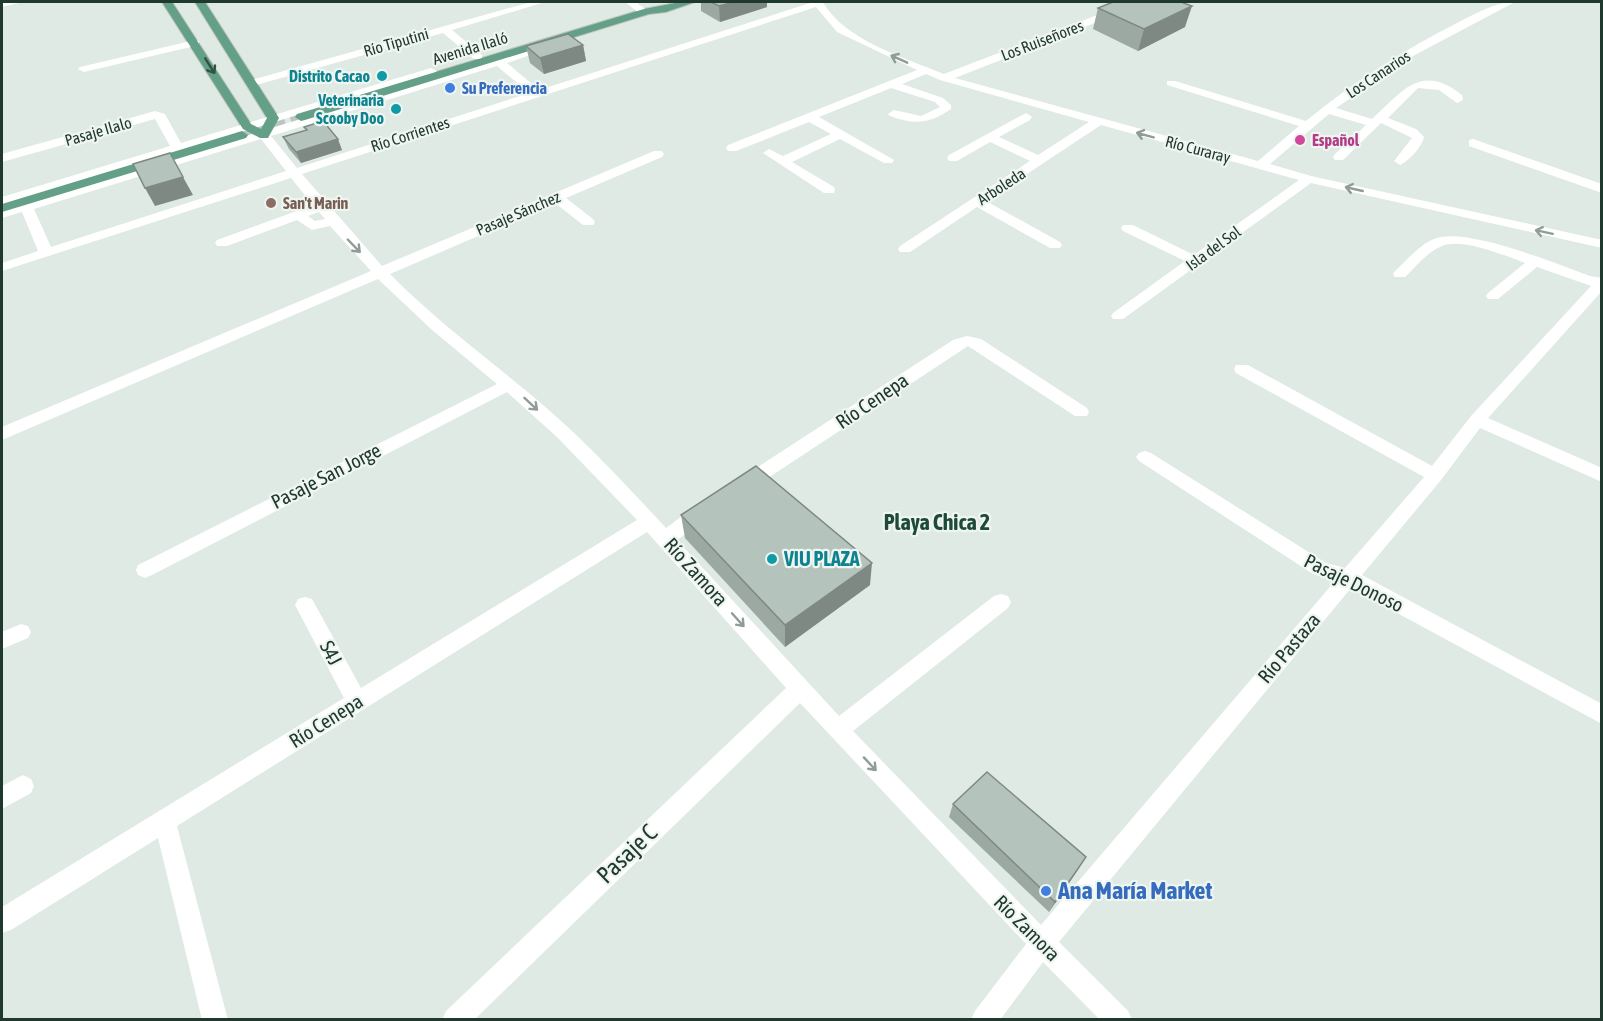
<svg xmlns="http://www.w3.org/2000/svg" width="1603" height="1021" font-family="'Asap Condensed',sans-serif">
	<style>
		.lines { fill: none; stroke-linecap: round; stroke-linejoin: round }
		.major-tunnel { stroke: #b8c7bf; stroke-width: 11; stroke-dasharray: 11 6; stroke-linecap: butt }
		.major-casing { stroke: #bcc4c1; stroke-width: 2 }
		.minor { fill: #fff; fill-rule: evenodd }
		.major { fill: #649f87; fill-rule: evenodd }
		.wall { fill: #9ba9a2 }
		.shaded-wall { fill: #7e8984 }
		.building { fill: #b4c4bc; stroke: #7e8984; stroke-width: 1.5 }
		.oneway { stroke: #909c97 }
		.oneway2 { stroke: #315245 }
		.culture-dot { fill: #0f9aa8; stroke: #eff6f1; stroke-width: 2 }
		.shop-dot { fill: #3f7fe0; stroke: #eff6f1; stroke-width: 2 }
		.hotel-dot { fill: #d1479c; stroke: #eff6f1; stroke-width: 2 }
		.education-dot { fill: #8d6e63; stroke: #eff6f1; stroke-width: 2 }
		.labels { text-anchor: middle; stroke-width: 4.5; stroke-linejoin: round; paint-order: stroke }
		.far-street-label { font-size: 16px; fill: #20392f; stroke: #eff6f1 }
		.far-culture-label { font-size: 16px; font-weight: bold; fill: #0d838f; stroke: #eff6f1; text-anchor: end }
		.far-shop-label { font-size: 16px; font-weight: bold; fill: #366cbe; stroke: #eff6f1; text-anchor: start }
		.far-hotel-label { font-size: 16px; font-weight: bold; fill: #b23c85; stroke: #eff6f1; text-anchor: start }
		.far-education-label { font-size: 16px; font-weight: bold; fill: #785e54; stroke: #eff6f1; text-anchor: start }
		.street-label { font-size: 20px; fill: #20392f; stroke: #eff6f1 }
		.culture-label { font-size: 20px; font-weight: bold; fill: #0d838f; stroke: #eff6f1; text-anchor: start }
		.quarter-label { font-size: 22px; font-weight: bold; fill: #1d4a39; stroke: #eff6f1 }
		.near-street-label { font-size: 24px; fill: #20392f; stroke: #eff6f1 }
		.near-shop-label { font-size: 24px; font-weight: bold; fill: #366cbe; stroke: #eff6f1; text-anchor: start }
	</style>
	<rect width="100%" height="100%" fill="#deeae3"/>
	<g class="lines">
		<path class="major-tunnel" d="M242,135l59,-18"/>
		<defs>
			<g id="major">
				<path d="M162,2h10l79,122 10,5 6,-11 -72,-116h10l74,116 -11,20h-8l-17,-9z"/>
				<path d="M681,2h14l-29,10 -17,2 -344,106 -4,1 -6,-4 2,-3 347,-105z"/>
				<path d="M242,131l6,4 -2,3 -244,74v-8z"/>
			</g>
		</defs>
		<use href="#major" class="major-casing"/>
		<g class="minor">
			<path d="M2,2h21l-21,5z"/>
			<path d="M531,2h14l-93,28 30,25v4h-8l-31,-26 -187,52 -4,1 -6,-3 2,-2z"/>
			<path d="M625,2h11l13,10 -9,2z"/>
			<path d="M813,2h10c21,38 82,56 121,72l187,-72h13l-1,2 -188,74 303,83 41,-35 -132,-41v-4h8l131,40c46,-38 99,-72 153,-99 18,-9 36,-20 56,-20l-102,54 -77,52 36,11c30,-27 48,-57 90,-24l1,5 -6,3 -18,-13 -21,-2 -30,30 28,11 8,8c-2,10 -15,24 -24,28l-6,-4 18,-23 -31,-15 -38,37h-8l-2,-3 2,-3 31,-29 -37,-11 -59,50 41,12 291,64v8l-291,-65 -188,136h-10l-2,-3 2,-3 72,-52 -62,-30 -2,-3 2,-3h10l61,30 105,-75 -198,-55 -115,76 74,41 2,3 -2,3h-10l-73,-41 -67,45h-10l-2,-3 2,-3 130,-85 -40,-19 -33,19h-8l-2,-3 2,-3 77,-42 6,4 -2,3 -31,17 39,18 51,-33 -149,-42 -14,-6 -24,10 41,14 8,7v4c-22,15 -37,16 -61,7l-2,-2 6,-4 27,6 19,-9 -5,-5 -44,-14 -72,29 75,43 -2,3h-8l-44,-24 -48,23 42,25 1,3 -1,3h-10l-61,-40 6,-4 14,7 48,-22 -22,-12 -73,29h-8l-2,-3 2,-3 189,-75 -80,-38 -21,-25 -514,167 80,92 272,-115h8l2,3 -2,3 -96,41 27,21 2,3 -2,3h-10l-28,-22 -165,71c49,50 107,91 160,137 41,36 79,77 116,117 12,-8 30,-26 44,-21l3,5 -3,5 -33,23 162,176 155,-120 7,-2 7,2 3,6 -3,6 -155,123 188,194 294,-344 -22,-7 -174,-113 -3,-4 3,-4 6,-2 6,2 175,110 19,5 79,-91 -188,-104 -2,-4 2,-4h12l184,101 39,-50 120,-130 -54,-19 -39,32h-10l-2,-3 2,-3 37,-30c-18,-7 -65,-26 -83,-17 -15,6 -26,21 -37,31h-10l-2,-3 2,-3c12,-11 24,-26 39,-32 31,-13 123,25 156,37l12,2v13l-114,127 114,50v14l-122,-54 -39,52 -79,95 240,129v20l-251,-136 -292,354 69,69 4,9h-32l-57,-58 -43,58h-29l4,-9 51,-67 -226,-241 -326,317h-32l4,-9 340,-323 -139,-156 -470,294 51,194h-26l-44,-182 -147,92 -9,3v-26l342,-209 -49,-93 3,-6 7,-2 7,2 49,89 276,-168 -79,-82 -51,-46 -355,183 -7,3 -7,-3 -2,-5 2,-5 359,-181 -66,-55 -53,-50 -376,161v-13l369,-156 -41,-45 -18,4 -15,-10 -70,26h-10l-2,-3 2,-3 96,-35 -22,-27 -289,93v-8l36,-12 -16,-39 -20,6v-8l545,-166 4,-1 5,3 -49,17 32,27zM497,66l32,27 -232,75 -26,-32zM261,139l25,32 -235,76 -17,-38zM319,212l6,7 -10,2 -7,-5z"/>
			<path d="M195,40l4,1v4l-115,27 -6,-3 2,-2z"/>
			<path d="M431,68l6,3 -2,2 -433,132v-8l168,-51 -15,-27 -153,43v-8l153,-43 10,3 16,29z"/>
			<path d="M1473,139l129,45v9l-133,-47v-6z"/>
			<path d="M967,336l14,3 106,69 2,4 -2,4h-12l-107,-70 -218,144 -6,2 -6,-2 -3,-5 3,-5 215,-140z"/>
			<path d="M21,624l7,2 3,6 -3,6 -26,11v-17z"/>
			<path d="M23,775l8,4 3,7 -3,7 -29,16v-23z"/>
		</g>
		<use href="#major" class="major"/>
	</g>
	<g class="wall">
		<path d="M701,2h66v5l-47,15 -19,-11z"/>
		<path d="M1098,8l87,19 -47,24 -45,-22z"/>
		<path d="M583,45l3,16 -42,13 -14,-11 -4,-17z"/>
		<path d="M304,127l38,23 -41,13 -12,-14 -6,-12 23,-7z"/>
		<path d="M681,515l189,70 -85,62 -100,-109z"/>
		<path d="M953,804l126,64 -30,44 -100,-95z"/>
	</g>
	<g class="shaded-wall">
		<path d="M734,2h33v5l-47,15 -1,-16z"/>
		<path d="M1192,6l-7,21 -47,24 6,-22z"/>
		<path d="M583,45l3,16 -42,13 -4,-16z"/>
		<path d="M338,139l4,11 -41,13 -5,-11z"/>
		<path d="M183,177l10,18 -38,11 -10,-18z"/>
		<path d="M872,563l-2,22 -85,62v-22z"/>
		<path d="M1086,857l-7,11 -30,44 6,-10z"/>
	</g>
	<g class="building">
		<path d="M711,2h23l-15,4z"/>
		<path d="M1113,2h68l11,4 -48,23 -46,-21z"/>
		<path d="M568,34l15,11 -43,13 -14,-12z"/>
		<path d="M323,121l15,18 -42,13 -13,-15 24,-7 -3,-3z"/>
		<path d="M170,153l13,24 -38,11 -12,-24z"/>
		<path d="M756,466l116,97 -87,62 -104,-110z"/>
		<path d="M987,772l99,85 -31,45 -102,-98z"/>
	</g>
	<defs><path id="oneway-shaft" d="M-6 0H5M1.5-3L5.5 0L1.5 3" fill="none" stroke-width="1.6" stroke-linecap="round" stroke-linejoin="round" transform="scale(1.5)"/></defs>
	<g class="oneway">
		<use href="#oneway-shaft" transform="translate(899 59) rotate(-156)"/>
		<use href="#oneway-shaft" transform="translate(1145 135) rotate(-165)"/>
		<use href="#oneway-shaft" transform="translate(1354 189) rotate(-167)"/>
		<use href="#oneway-shaft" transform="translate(1544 232) rotate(-168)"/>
		<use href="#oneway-shaft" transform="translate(354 246) rotate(46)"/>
		<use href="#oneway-shaft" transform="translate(531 404) rotate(43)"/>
		<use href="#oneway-shaft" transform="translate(738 620) rotate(48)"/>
		<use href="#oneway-shaft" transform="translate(870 764) rotate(47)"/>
	</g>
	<use class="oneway2" href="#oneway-shaft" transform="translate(210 66) rotate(58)"/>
	<g class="culture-dot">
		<circle cx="382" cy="76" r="6"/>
		<circle cx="396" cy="109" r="6"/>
		<circle cx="772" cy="559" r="6"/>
	</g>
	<g class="shop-dot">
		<circle cx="450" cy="88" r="6"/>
		<circle cx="1046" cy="891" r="6"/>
	</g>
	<circle class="hotel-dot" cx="1300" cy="140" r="6"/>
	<circle class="education-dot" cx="271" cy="203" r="6"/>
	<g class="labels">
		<g class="far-street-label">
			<text transform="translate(1042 40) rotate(-21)" y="6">Los Ruiseñores</text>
			<text transform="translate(396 42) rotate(-16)" y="6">Río Tiputini</text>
			<text transform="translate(470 48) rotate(-17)" y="6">Avenida Ilaló</text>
			<text transform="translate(1378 74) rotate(-33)" y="6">Los Canarios</text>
			<text transform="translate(98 131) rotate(-16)" y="6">Pasaje Ilalo</text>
			<text transform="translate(410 134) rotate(-18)" y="6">Río Corrientes</text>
			<text transform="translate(1198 149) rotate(15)" y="6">Río Curaray</text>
			<text transform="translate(1001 186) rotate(-33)" y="6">Arboleda</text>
			<text transform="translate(518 213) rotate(-23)" y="6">Pasaje Sánchez</text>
			<text transform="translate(1213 248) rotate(-36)" y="6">Isla del Sol</text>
		</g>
		<g class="far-culture-label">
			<text x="370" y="82">Distrito Cacao</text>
			<text x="384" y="106">Veterinaria<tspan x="384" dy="18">Scooby Doo</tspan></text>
		</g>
		<g class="far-shop-label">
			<text x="462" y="94">Su Preferencia</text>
		</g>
		<g class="far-hotel-label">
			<text x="1312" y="146">Español</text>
		</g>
		<g class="far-education-label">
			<text x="283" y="209">San't Marin</text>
		</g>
		<g class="street-label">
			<text transform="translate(872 401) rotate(-34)" y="7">Río Cenepa</text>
			<text transform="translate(326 476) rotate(-27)" y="7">Pasaje San Jorge</text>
			<text transform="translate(696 572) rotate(48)" y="7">Río Zamora</text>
			<text transform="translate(1354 583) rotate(26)" y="7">Pasaje Donoso</text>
			<text transform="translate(1289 648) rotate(-50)" y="7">Río Pastaza</text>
			<text transform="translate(331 653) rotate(62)" y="7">S4J</text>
			<text transform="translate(326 721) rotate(-32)" y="7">Río Cenepa</text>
			<text transform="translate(1027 928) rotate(45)" y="7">Río Zamora</text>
		</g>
		<g class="culture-label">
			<text x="784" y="566">VIU PLAZA</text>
		</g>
		<g class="quarter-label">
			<text x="937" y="530">Playa Chica 2</text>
		</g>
		<g class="near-street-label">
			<text transform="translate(627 854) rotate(-44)" y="8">Pasaje C</text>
		</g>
		<g class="near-shop-label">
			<text x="1058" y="899">Ana María Market</text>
		</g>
	</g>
	<rect width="1603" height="1021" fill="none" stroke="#20392f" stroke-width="6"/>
</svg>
